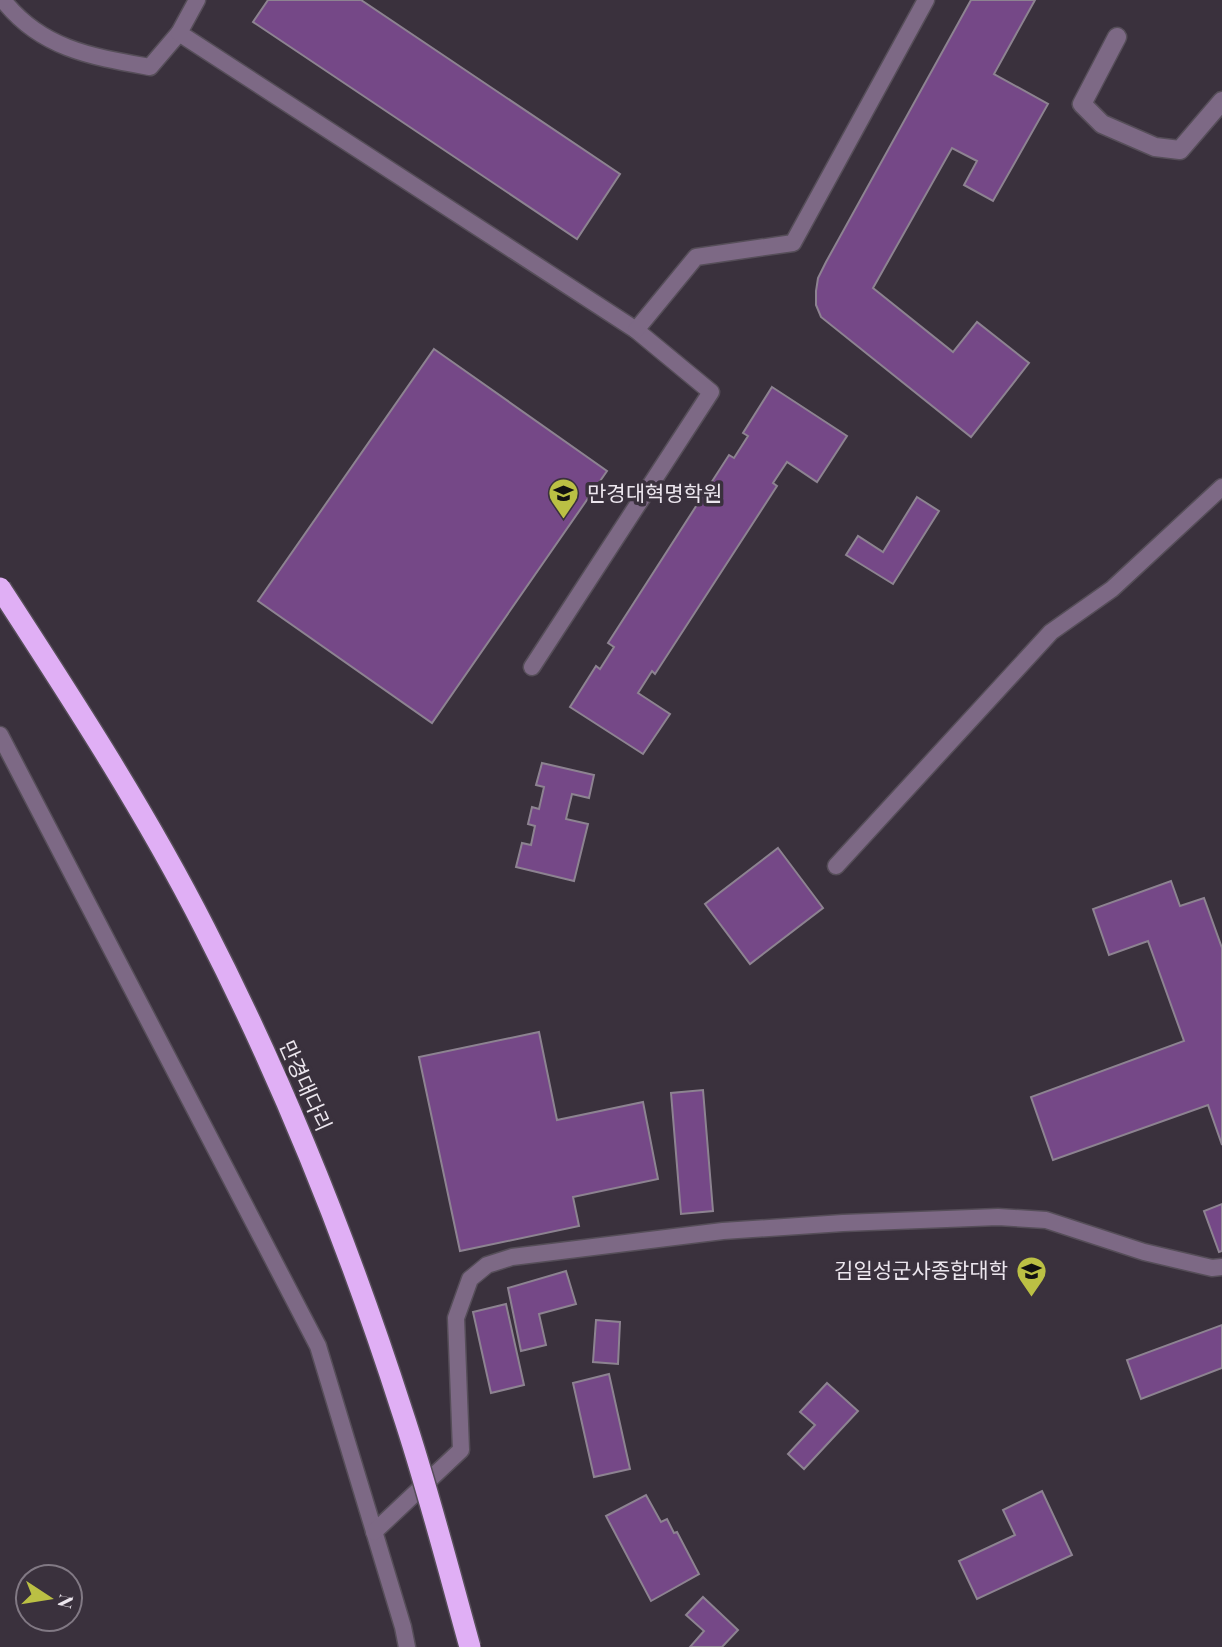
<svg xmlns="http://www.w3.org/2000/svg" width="1222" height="1647" font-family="'Playfair Display','Noto Sans KR',serif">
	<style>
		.building { fill: #754887; stroke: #8d8391; stroke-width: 2 }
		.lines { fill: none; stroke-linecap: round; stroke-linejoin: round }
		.lane-casing { stroke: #564e59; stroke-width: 19 }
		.street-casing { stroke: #564e59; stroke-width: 21 }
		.lane { stroke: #7d6985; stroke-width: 16 }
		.street { stroke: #7d6985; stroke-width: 18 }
		.highway-bridge-casing { stroke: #564e59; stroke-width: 24; stroke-linecap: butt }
		.highway-bridge { stroke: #e0aff5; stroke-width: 21 }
		.labels { text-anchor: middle; stroke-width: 7; stroke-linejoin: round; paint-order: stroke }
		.poi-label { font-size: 21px; fill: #ece6ee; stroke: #3a313d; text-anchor: start }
		.street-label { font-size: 21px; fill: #ece6ee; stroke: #3a313d }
	</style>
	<rect width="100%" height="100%" fill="#3a313d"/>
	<g class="building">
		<path d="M268,0h93l259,174 -43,65 -324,-217z"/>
		<path d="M971,0h64l-41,74 54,30 -55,97 -29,-16 13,-24 -25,-13 -79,140 80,64 24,-30 52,41 -58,74 -150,-120 -5,-12v-14l2,-13 8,-16z"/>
		<path d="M434,349l173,122 -175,252 -174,-122z"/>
		<path d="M772,387l75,49 -30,46 -30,-20 -14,21 4,3 -122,188 -3,-3 -14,22 32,21 -27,40 -73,-47 26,-41 4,3 14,-22 -6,-4 121,-188 5,3 14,-22 -5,-3z"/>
		<path d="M917,497l22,14 -46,73 -47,-29 12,-19 25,16z"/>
		<path d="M542,763l52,12 -5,23 -17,-4 -6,25 22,5 -14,57 -58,-14 6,-24 9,2 4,-19 -7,-2 4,-17 7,2 5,-22 -8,-2z"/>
		<path d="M778,848l45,60 -73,56 -45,-60z"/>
		<path d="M1171,881l9,25 24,-8 18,50v197l-14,-40 -155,55 -22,-63 153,-56 -36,-100 -39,14 -16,-46z"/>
		<path d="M539,1032l18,88 86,-18 15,77 -85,18 6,29 -119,25 -41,-194z"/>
		<path d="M703,1090l10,121 -32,3 -10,-121z"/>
		<path d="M1222,1204v47l-3,1 -15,-41z"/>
		<path d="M566,1271l10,33 -37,10 7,31 -25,6 -13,-63z"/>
		<path d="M506,1304l18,81 -33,8 -18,-81z"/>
		<path d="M596,1320l24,2 -2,42 -25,-2z"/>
		<path d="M1222,1325v43l-81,31 -14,-39z"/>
		<path d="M609,1374l21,95 -36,8 -21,-94z"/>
		<path d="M827,1383l31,28 -54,58 -16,-15 27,-29 -15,-13z"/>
		<path d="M1042,1491l30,64 -95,44 -18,-38 56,-26 -12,-25z"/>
		<path d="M646,1495l15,27 6,-3 7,14 3,-1 22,42 -48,27 -45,-85z"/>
		<path d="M703,1597l35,33 -16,17h-32l14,-16 -18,-16z"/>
	</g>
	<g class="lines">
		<defs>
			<g id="lane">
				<path d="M3,0c38,49 90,57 147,67l29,-34"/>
				<path d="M197,0l-18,33 457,297 75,62 -179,275"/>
				<path d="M636,330l60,-73 97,-14 133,-243"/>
				<path d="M0,735l318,611 85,281 4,20"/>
				<path d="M836,866l215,-234 61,-43 110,-102"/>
				<path d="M374,1532l87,-82 -5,-132 14,-39 17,-14 25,-8 211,-26 120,-8 155,-6 48,3 98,32 68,16 10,-1"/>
			</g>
			<path id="street" d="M1117,37l-35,67 20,20 53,23 25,3 42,-49"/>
		</defs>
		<use href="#lane" class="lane-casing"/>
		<use href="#street" class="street-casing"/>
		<use href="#lane" class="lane"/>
		<use href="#street" class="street"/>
		<defs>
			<path id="highway-bridge" d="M0,588c72,111 145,223 205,341 79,154 144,317 197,482 26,78 46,157 68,236"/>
		</defs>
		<use href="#highway-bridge" class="highway-bridge-casing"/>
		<use href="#highway-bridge" class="highway-bridge"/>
	</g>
	<defs>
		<symbol id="university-pin" viewBox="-11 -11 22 30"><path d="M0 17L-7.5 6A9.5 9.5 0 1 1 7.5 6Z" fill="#bbc044" stroke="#3a313d"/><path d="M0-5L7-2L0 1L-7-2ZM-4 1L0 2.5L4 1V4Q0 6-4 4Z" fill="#111"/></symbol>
	</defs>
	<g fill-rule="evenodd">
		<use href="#university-pin" x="546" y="476" width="35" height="47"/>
		<use href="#university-pin" x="1014" y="1254" width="35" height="47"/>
	</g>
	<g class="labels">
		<g class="poi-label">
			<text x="587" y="501">만경대혁명학원</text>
			<text x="1008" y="1278" text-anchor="end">김일성군사종합대학</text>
		</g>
		<g class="street-label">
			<text transform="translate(305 1086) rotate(66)" y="7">만경대다리</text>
		</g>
	</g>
	<g transform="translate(49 1598) rotate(102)"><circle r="33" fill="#3a313d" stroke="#817984" stroke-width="2"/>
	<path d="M0-5L12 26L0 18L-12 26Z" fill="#bbc044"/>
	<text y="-10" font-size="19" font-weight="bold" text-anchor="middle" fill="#ece6ee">N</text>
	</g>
</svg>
